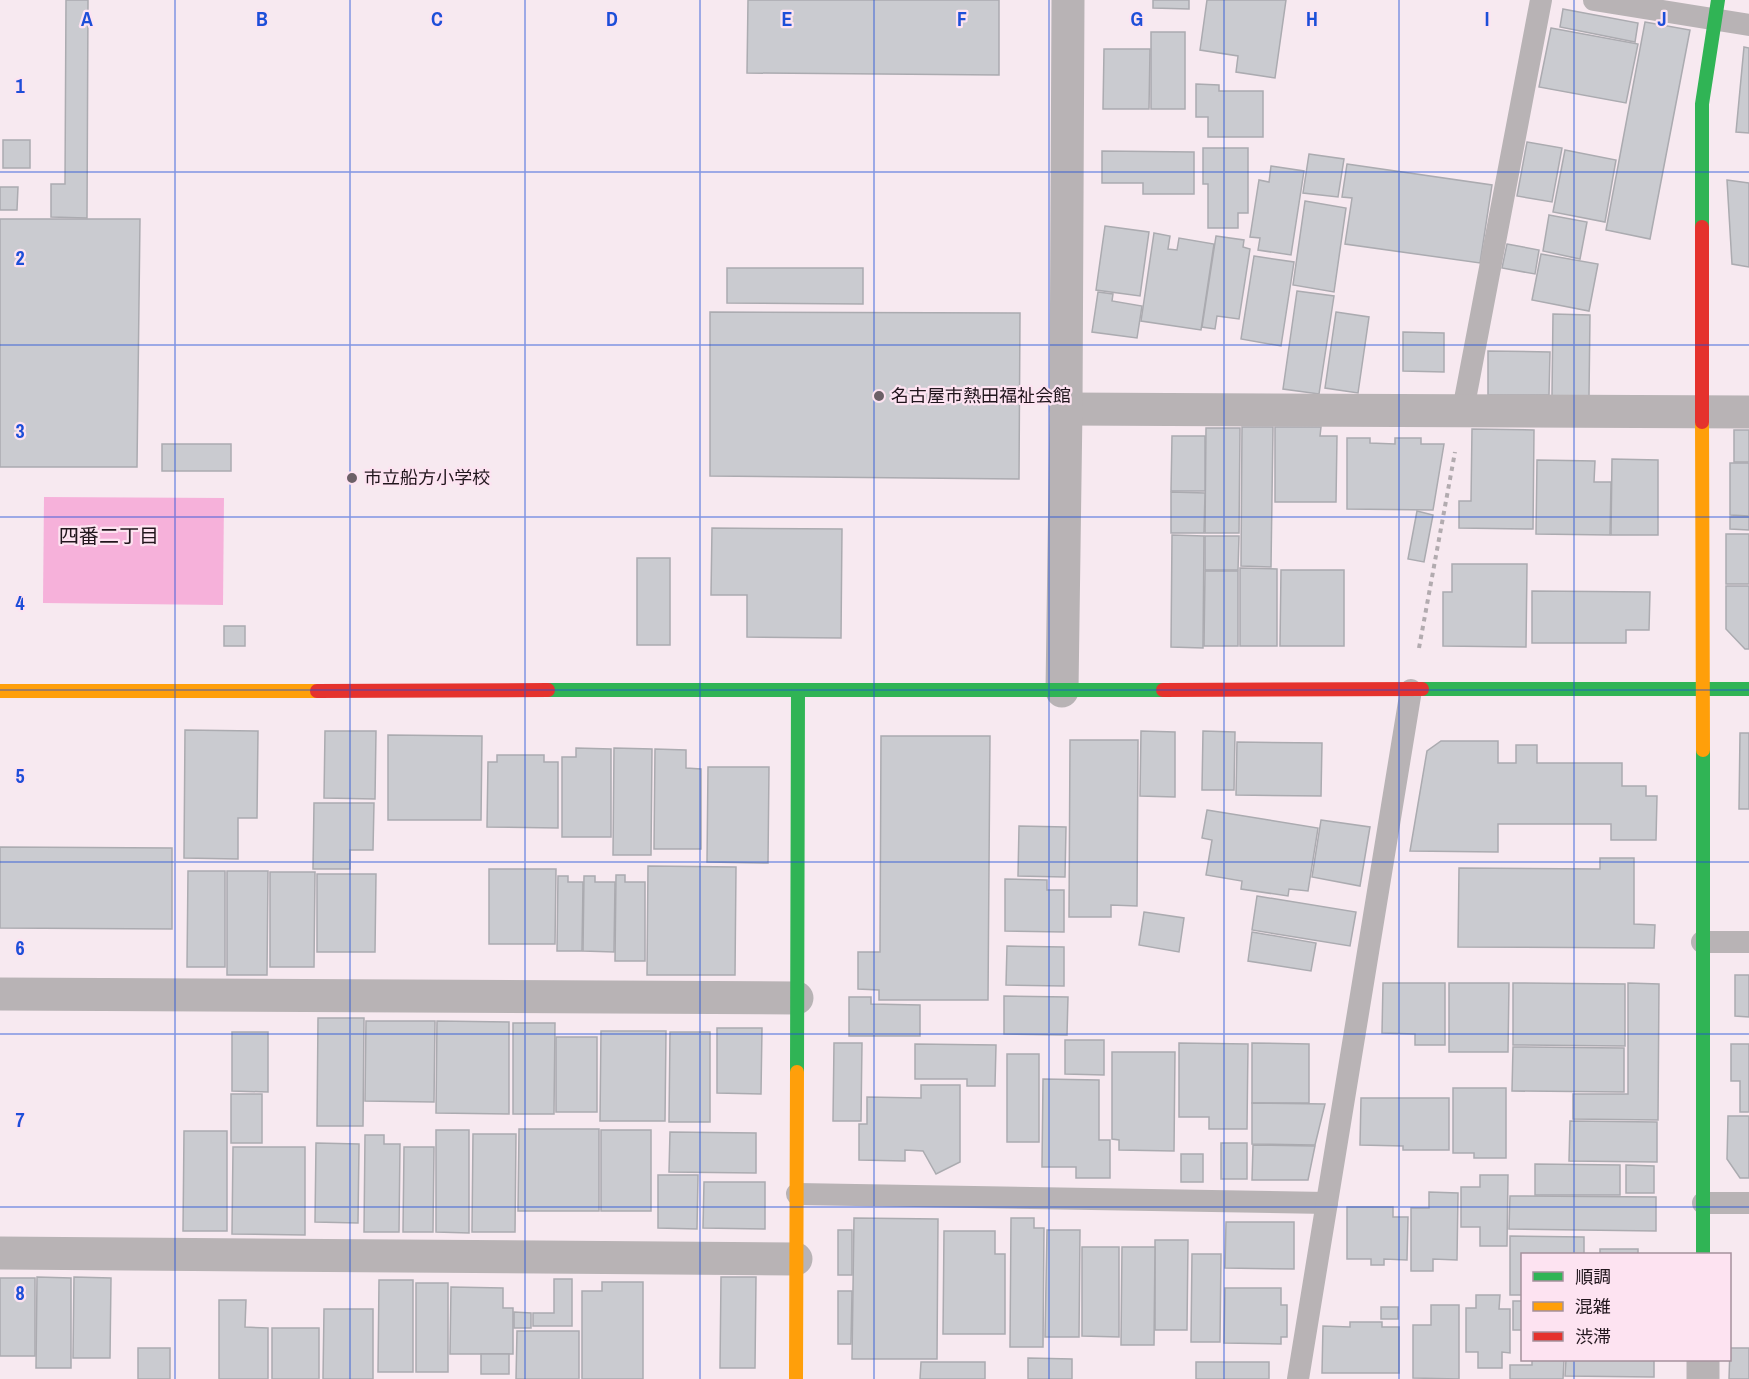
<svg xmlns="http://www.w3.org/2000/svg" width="1749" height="1379" font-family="'Archivo Narrow','Noto Sans JP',sans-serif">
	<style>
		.water { fill: #f6b1da }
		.building { fill: #cacbd0; stroke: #ababb0; stroke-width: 1.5 }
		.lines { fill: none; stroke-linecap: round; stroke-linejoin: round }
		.path { stroke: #b2abaf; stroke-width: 4; stroke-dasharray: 4.5 4.5; stroke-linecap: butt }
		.lane { stroke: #b8b3b5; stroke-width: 22 }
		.street { stroke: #b8b3b5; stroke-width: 33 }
		.fast { stroke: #30b455; stroke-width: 14 }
		.slow { stroke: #ff9f0a; stroke-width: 14 }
		.jam { stroke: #e5322d; stroke-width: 14 }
		.grid { fill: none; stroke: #1d4ed8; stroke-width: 1.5; stroke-opacity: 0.55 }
		.poi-dot { fill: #6c6067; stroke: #fde3f1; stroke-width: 2 }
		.labels { text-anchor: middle; stroke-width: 4.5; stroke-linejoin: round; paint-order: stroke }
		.poi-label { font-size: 18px; fill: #21161d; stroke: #fde3f1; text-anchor: start }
		.neighbourhood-label { font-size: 20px; fill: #21161d; stroke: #fde3f1 }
		.grid-label { font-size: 20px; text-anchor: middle; font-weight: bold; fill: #1d4ed8; stroke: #fde3f1; stroke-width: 4.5; stroke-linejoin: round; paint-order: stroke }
	</style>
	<rect width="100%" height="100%" fill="#f7e9f0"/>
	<path class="water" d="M44,497l180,1 -1,107 -180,-2z"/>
	<g class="building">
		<path d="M66,0h22l-1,218 -36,-1v-33h14z"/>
		<path d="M748,0h251v75l-252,-2z"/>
		<path d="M1153,0h36v9l-36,-1z"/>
		<path d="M1207,0h79l-11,78 -39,-6 2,-16 -38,-6z"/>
		<path d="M1563,9l75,14 -3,19 -75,-15z"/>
		<path d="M1645,22l45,8 -40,209 -44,-9z"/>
		<path d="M1551,28l87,16 -12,59 -87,-16z"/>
		<rect x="1151" y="32" width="34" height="77"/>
		<path d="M1744,47l5,1v85l-13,-1z"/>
		<path d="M1104,49h46l-1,60h-46z"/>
		<path d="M1196,84l23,1v6h44v46h-55v-20h-12z"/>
		<rect x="3" y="140" width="27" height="28"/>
		<path d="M1527,142l35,6 -10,54 -35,-6z"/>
		<path d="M1203,148h45v65h-10v15h-30v-44h-5z"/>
		<path d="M1565,150l51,10 -11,62 -52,-10z"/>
		<path d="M1102,151l92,1v42h-51v-11h-41z"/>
		<path d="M1309,154l35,5 -6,38 -35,-4z"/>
		<path d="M1347,164l145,21 -12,78 -135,-19 7,-46 -10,-1z"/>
		<path d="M1271,166l33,5 -13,84 -33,-5 2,-12 -10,-1 9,-57 10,2z"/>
		<path d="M1727,180l22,3v84l-17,-3z"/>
		<path d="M0,187h18l-1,23h-17z"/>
		<path d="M1305,201l41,7 -12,84 -41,-7z"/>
		<path d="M1549,215l38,7 -7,37 -37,-8z"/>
		<path d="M0,219h140l-3,248h-137z"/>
		<path d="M1105,226l44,6 -9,64 -44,-6z"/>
		<path d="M1154,233l16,3 -2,13 9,1 2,-12 35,6 -13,86 -60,-9z"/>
		<path d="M1216,236l28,4 -1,7 7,2 -11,70 -22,-3 -2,13 -13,-2z"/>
		<path d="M1507,244l32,6 -4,24 -33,-6z"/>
		<path d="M1541,254l57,10 -9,47 -57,-11z"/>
		<path d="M1254,256l40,6 -13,84 -40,-7z"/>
		<path d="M727,268h136v36l-136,-1z"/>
		<path d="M1297,291l37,5 -15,98 -36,-5z"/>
		<path d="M1098,292l15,2 -1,7 30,5 -5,32 -45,-6z"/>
		<path d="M710,312l310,1 -1,166 -309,-3z"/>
		<path d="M1336,312l33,5 -11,76 -33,-5z"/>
		<path d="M1553,314l37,1 -1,81h-37z"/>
		<path d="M1403,332l41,1v39l-41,-1z"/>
		<path d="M1488,351l62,1 -1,43h-61z"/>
		<path d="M1242,427h31l-2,140 -30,-1z"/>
		<path d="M1275,427h46l-1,9h17l-1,66h-61z"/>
		<path d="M1206,428h34l-1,105h-34z"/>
		<path d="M1472,429l62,1 -1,99 -74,-1v-27h12z"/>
		<rect x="1734" y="430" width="15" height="32"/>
		<path d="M1172,436h33v55h-34z"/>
		<path d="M1347,438h23v5l25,1v-6h26v6h23l-11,66 -86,-1z"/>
		<rect x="162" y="444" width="69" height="27"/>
		<path d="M1612,459l46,1v75h-47z"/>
		<path d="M1537,460l58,1 -1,21h17l-1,53 -74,-1z"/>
		<path d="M1730,463h19v53l-19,-1z"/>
		<path d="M1171,492l34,1 -1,40h-33z"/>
		<path d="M1417,511l16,4 -9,47 -16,-3z"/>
		<path d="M1730,517h19v13l-19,-1z"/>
		<path d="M712,528l130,1 -1,109 -94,-1v-42h-36z"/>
		<rect x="1726" y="534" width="23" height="50"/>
		<path d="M1172,535l32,1 -1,112 -32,-1z"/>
		<path d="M1205,536h34l-1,34h-33z"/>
		<rect x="637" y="558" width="33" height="87"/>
		<path d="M1452,564h75l-1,83 -83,-1v-54h9z"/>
		<path d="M1240,568l37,1v77h-37z"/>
		<path d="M1281,570h63v76h-64z"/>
		<path d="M1205,571h33v75h-34z"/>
		<path d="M1726,586h23v63h-4l-19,-20z"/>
		<path d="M1532,591l118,1 -1,38h-23v13h-94z"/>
		<rect x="224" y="626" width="21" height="20"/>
		<path d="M185,730l73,1 -1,87h-19v41l-54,-1z"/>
		<path d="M325,731h51l-1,68 -51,-1z"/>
		<path d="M1141,731l34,1v65l-35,-1z"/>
		<path d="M1203,731l32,1 -1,58h-32z"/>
		<path d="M1740,733h9v76h-10z"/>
		<path d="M388,735l94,1 -1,84h-93z"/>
		<path d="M881,736h109l-2,264h-109v-10l-21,-1v-37h22z"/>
		<path d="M1070,740h68l-1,166 -26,-1v12h-42z"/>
		<path d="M1441,741h57v22h18v-18h21v18h85v23h24v10h11l-1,44h-45v-16h-113v28l-88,-1 17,-100z"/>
		<path d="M1237,742l85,1 -1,53 -85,-1z"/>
		<path d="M576,748l35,1v88h-49v-80h14z"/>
		<path d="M614,748l38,1 -1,106h-38z"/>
		<path d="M655,749l31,1v18l15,1v80h-47z"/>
		<path d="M497,755h47v7h14v66l-71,-1 1,-65h9z"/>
		<path d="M708,767h61l-1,96 -61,-1z"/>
		<path d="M314,803h60l-1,47h-23v19h-37z"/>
		<path d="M1207,810l111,18 -10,63 -19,-2 -1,7 -47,-7 1,-8 -36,-6 6,-35 -10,-2z"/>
		<path d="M1321,820l49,7 -10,59 -48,-9z"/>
		<path d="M1019,826l47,1 -1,50 -47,-1z"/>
		<path d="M0,847l172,1v81l-172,-1z"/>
		<path d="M1600,858h34v66l21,1 -1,23 -196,-1 1,-79 141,1z"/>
		<path d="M648,866l88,1 -1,108h-88z"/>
		<path d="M489,869h67l-1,75h-66z"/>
		<path d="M188,871h37v96h-38z"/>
		<path d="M227,871h41l-1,104h-40z"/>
		<path d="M270,872h45l-1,95h-44z"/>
		<path d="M317,874h59l-1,78h-58z"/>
		<path d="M616,875h9v7h20v79h-30z"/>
		<path d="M558,876h10v6h15l-1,69h-25z"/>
		<path d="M584,876h11v6h20l-1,70 -31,-1z"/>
		<path d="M1005,879l42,1v10h17v42l-59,-1z"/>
		<path d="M1257,896l99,16 -6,34 -98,-16z"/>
		<path d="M1144,912l40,6 -5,34 -40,-7z"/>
		<path d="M1252,932l64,11 -5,28 -63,-10z"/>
		<path d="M1007,946l57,1v39l-58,-1z"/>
		<path d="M1735,975h14v42l-14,-1z"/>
		<path d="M1383,983h62v62h-30v-11l-33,-1z"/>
		<path d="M1449,983h60l-1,69h-59z"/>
		<path d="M1513,983l112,1v62l-112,-1z"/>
		<path d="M1628,983l31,1 -1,136 -85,-1v-25h55z"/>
		<path d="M1004,996l64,1 -1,38 -63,-1z"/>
		<path d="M849,997h22v7l49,1v31h-71z"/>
		<path d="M318,1018h46l-1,108h-46z"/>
		<path d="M366,1021h69l-1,81 -69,-1z"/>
		<path d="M437,1021l72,1v92l-73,-1z"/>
		<path d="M513,1023h42l-1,91h-41z"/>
		<path d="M717,1028h45l-1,66 -44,-1z"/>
		<path d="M601,1031h65l-1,90h-65z"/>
		<path d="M232,1032h36v60l-36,-1z"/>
		<path d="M670,1032h40v90h-41z"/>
		<rect x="556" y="1037" width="41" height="75"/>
		<path d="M1065,1040h39v35l-39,-1z"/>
		<path d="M834,1043h28l-1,78h-28z"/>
		<path d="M1179,1043l69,1 -1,85h-38v-12h-30z"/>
		<path d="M1252,1043l57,1v59h-57z"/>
		<path d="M915,1044l81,1 -1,41h-28v-7h-52z"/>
		<path d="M1731,1044h18v68h-9v-31h-9z"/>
		<path d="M1513,1047l111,1v44l-112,-1z"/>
		<path d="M1112,1052h63l-1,99 -55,-1v-10l-7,-1z"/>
		<rect x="1007" y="1054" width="32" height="88"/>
		<path d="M1043,1079l56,1v60h11v38h-34v-11h-34z"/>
		<path d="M921,1085h39v77l-24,12 -13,-23 -18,-1v11l-46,-1v-36h8v-27l54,1z"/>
		<path d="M1453,1088h53v70h-32v-5h-21z"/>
		<rect x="231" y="1094" width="31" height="49"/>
		<path d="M1361,1098h88v52h-46v-4l-43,-1z"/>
		<path d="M1252,1103l73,1 -10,41 -63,-1z"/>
		<path d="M1728,1116h21v62h-9l-13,-19z"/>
		<path d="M1570,1121l87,1v40l-88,-1z"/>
		<path d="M519,1129h80v82h-81z"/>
		<path d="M436,1130h33v103l-33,-1z"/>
		<rect x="601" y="1130" width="50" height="81"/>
		<path d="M184,1131h43v100h-44z"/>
		<path d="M670,1132l86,1v40l-87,-1z"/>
		<path d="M473,1134h43l-1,98h-43z"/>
		<path d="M365,1135h19v9h16l-1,88h-35z"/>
		<path d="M316,1143l43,1 -1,79 -43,-1z"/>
		<rect x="1221" y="1143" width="26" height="36"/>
		<path d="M1253,1145l62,1 -7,34h-56z"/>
		<path d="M233,1147h72v88l-73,-1z"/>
		<path d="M404,1147h30l-1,85h-30z"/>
		<rect x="1181" y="1154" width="22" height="28"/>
		<path d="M1535,1164l85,1v30h-85z"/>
		<path d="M1626,1165l28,1v27h-28z"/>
		<path d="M658,1175h40l-1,54 -39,-1z"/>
		<path d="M1480,1175h28l-1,71h-27v-19h-19v-40h19z"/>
		<path d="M704,1182h61v47l-62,-1z"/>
		<path d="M1429,1192l29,1 -1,67 -24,-1v12h-22v-63h18z"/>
		<path d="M1510,1196l146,1v34l-147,-2z"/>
		<path d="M1347,1207h46v10h15l-1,43 -23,-1v6h-13v-6h-24z"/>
		<path d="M854,1218l84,1 -1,140h-85z"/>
		<path d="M1011,1218h23v10h10l-1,119h-33z"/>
		<path d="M1226,1222h68v47l-69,-1z"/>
		<rect x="838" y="1230" width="14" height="45"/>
		<path d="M1047,1230h33l-1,107h-34z"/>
		<path d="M944,1231h51v23h10v80h-62z"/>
		<path d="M1510,1236l74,1v17h-62v41h-12z"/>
		<path d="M1155,1240h33l-1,90h-32z"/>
		<path d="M1082,1247h37v90l-37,-1z"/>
		<path d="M1122,1247h33l-1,98h-33z"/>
		<rect x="1600" y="1249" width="38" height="5"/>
		<path d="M1192,1254h29l-1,88h-29z"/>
		<path d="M37,1277l34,1v90h-35z"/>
		<path d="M74,1277l37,1 -1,80h-37z"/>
		<path d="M721,1277h35l-1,91h-35z"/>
		<rect x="0" y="1278" width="35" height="78"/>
		<path d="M554,1279h18v47h-39v-13h21z"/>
		<path d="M379,1280h34v92h-35z"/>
		<path d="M602,1282h41v97h-61v-88h20z"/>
		<rect x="416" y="1283" width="32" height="89"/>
		<path d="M451,1287l52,1v20h10v46h-63z"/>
		<path d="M1225,1288h56v17h6v32h-6v7l-57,-1z"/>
		<path d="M838,1291h14l-1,53h-13z"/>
		<path d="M1476,1295h24l-1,14h11v44l-8,-1v16h-24v-16h-12v-44h10z"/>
		<path d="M219,1300h27l-1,27 23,1v51h-49z"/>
		<rect x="1513" y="1301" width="9" height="29"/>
		<path d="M1431,1305h28v74l-46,-1v-53h18z"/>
		<rect x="1381" y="1307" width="17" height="12"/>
		<path d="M324,1309h49v70h-50z"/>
		<path d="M514,1312l17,1v15h-17z"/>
		<path d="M1350,1322h32v5h17v46h-77l1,-47 27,1z"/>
		<rect x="272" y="1328" width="47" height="51"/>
		<path d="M517,1331h62v48h-63z"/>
		<rect x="138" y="1348" width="32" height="31"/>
		<path d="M1730,1348h19v31h-20z"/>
		<rect x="481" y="1354" width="28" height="20"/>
		<path d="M1028,1358l44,1v20h-44z"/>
		<path d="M1532,1360h32l-1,19h-53v-14h22z"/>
		<path d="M1566,1360h88v17l-89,-1z"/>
		<path d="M921,1362h64v17h-65z"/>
		<rect x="1196" y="1362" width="73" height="17"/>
	</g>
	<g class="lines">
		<path class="path" d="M1419,648l36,-196"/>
		<g class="lane">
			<path d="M1594,0l155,25"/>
			<path d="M1463,410l78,-410"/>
			<path d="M1702,942h47"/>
			<path d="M797,1194l530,9"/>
			<path d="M1703,1203h46"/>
			<path d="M1298,1379l113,-689"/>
		</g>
		<g class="street">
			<path d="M1066,409l683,3"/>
			<path d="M1062,691l4,-282 2,-409"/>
			<path d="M0,994l797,4"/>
			<path d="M0,1253l796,6"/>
			<path d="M1703,1360v19"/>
		</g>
		<g class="fast">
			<path d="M1702,227v-123l16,-104"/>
			<path d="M1422,689h327"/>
			<path d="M548,690h615"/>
			<path d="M1703,750v504"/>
			<path d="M797,1072l1,-381"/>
		</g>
		<g class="slow">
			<path d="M1702,422l1,328"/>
			<path d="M0,691h317"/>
			<path d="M796,1379l1,-307"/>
		</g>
		<g class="jam">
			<path d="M1702,227v195"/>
			<path d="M1163,690l259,-1"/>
			<path d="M317,691l231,-1"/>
		</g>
	</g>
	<path class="grid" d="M175,0v1379M350,0v1379M525,0v1379M700,0v1379M874,0v1379M1049,0v1379M1224,0v1379M1399,0v1379M1574,0v1254M0,172h1749M0,345h1749M0,517h1749M0,690h1749M0,862h1749M0,1034h1749M0,1207h1749M1574,1360v19"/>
	<g class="poi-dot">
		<circle cx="879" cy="396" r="6"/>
		<circle cx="352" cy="478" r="6"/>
	</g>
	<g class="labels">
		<g class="poi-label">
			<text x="891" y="402">名古屋市熱田福祉会館</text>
			<text x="364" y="484">市立船方小学校</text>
		</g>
		<g class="neighbourhood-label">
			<text x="109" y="543">四番二丁目</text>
		</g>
	</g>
	<g class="grid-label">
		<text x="87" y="26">A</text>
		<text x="262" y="26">B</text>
		<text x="437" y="26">C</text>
		<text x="612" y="26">D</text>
		<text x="787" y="26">E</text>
		<text x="962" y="26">F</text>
		<text x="1137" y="26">G</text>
		<text x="1312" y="26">H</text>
		<text x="1487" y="26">I</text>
		<text x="1662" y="26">J</text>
		<text x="20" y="93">1</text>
		<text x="20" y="265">2</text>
		<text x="20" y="438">3</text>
		<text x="20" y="610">4</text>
		<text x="20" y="783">5</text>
		<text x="20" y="955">6</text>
		<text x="20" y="1127">7</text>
		<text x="20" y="1300">8</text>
	</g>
	<rect x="1521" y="1253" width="210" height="108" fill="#fde3f1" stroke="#a5919c" stroke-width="1.5"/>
	<rect x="1533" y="1272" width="30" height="9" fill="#30b455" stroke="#a5919c" stroke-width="1.5"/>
	<text x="1575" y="1283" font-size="18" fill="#21161d">順調</text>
	<rect x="1533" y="1302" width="30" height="9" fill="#ff9f0a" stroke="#a5919c" stroke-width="1.5"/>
	<text x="1575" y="1313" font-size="18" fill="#21161d">混雑</text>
	<rect x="1533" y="1332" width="30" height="9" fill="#e5322d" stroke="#a5919c" stroke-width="1.5"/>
	<text x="1575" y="1343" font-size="18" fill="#21161d">渋滞</text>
</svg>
